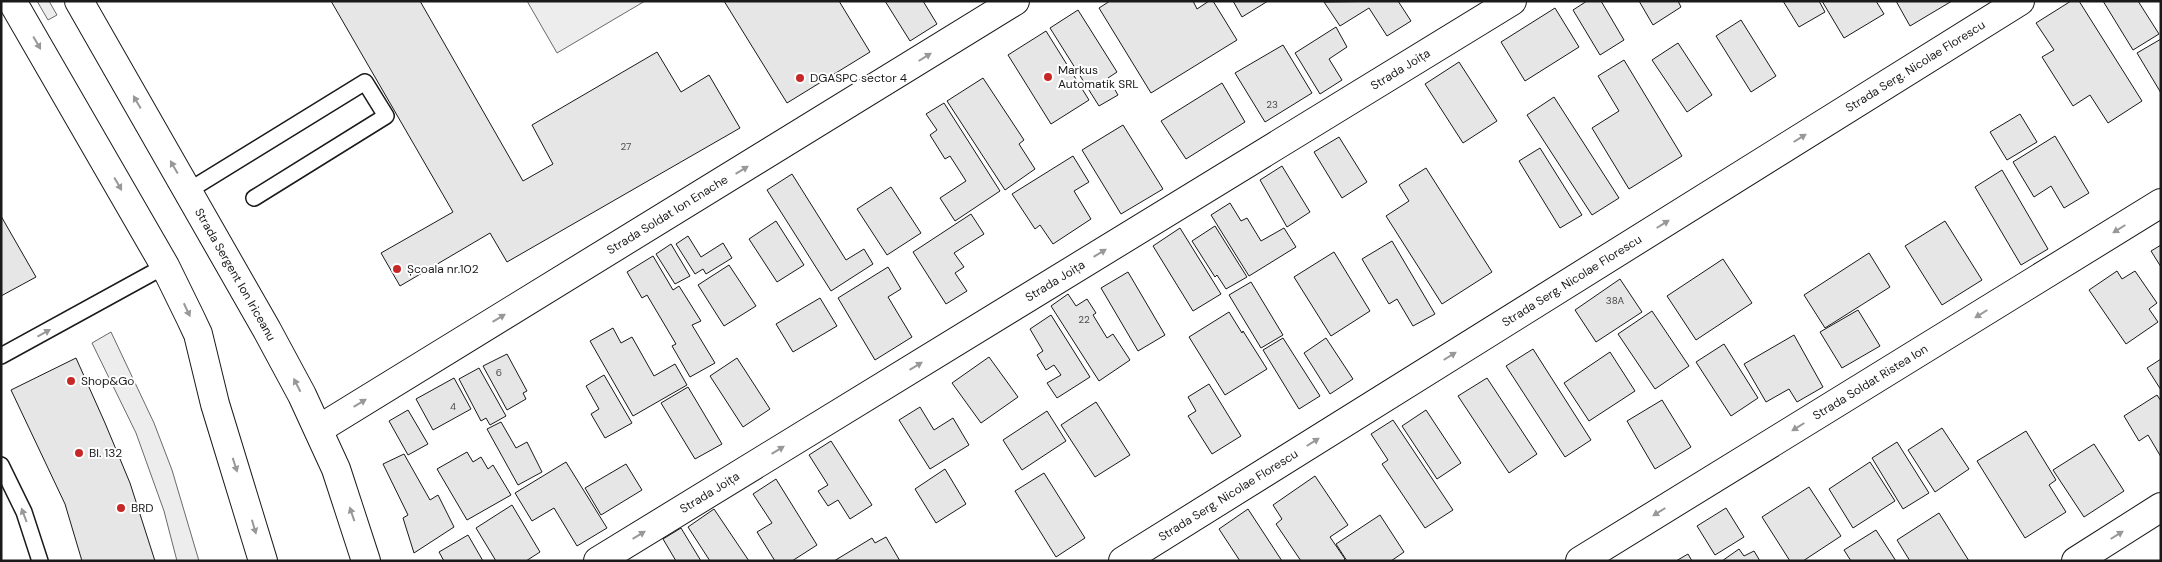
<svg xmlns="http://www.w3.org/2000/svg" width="2162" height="562" font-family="'DM Sans',sans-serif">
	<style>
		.built { fill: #ededed; stroke: #6a6a6a }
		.building { fill: #e6e6e6; stroke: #1a1a1a }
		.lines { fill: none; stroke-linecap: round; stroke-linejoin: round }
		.service-casing { stroke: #1a1a1a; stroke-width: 18 }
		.minor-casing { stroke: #1a1a1a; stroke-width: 30 }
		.secondary-casing { stroke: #1a1a1a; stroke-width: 30 }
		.service { stroke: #fff; stroke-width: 15 }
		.minor { stroke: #fff; stroke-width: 28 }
		.secondary { stroke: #fff; stroke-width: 28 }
		.oneway { fill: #989898 }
		.poi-dot { fill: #c62828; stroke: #fff; stroke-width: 2 }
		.labels { text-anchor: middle; stroke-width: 4; stroke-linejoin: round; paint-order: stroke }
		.number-label { font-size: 10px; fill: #4d4d4d }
		.street-label { font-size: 12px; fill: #1a1a1a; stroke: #fff }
		.poi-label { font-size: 12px; fill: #1a1a1a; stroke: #fff; text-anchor: start }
	</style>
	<rect width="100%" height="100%" fill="#fff"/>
	<g class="built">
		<path d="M37,1h12l8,14 -9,5z"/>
		<path d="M527,1h118l-88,52z"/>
		<path d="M111,332l43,91 18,47 27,91h-22l-13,-50 -28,-78 -44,-90z"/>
	</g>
	<g class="building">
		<path d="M331,1h89l103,180 30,-17 -21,-39 125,-73 24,40 28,-17 31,53 -233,134 -17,-29 -90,53 -19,-33 72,-41z"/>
		<path d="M724,1h115l31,51 -83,51z"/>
		<path d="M885,1h38l14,23 -27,17z"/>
		<path d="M1110,1h83l4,8 12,-8h4l24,39 -86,53 -52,-85z"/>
		<path d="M1233,1h35l-26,16z"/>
		<path d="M1398,1l13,20 -24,15 -18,-28 -29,18 -16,-24z"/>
		<path d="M1587,1h14l23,39 -24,15 -27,-45z"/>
		<path d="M1639,1h39l3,6 -28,18z"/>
		<path d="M1783,1h36l6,11 -26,15z"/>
		<path d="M1822,1h54l8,13 -40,24z"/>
		<path d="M1896,1h56l-42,25z"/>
		<path d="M2071,1h8l63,100 -34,22 -18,-28 -17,11 -31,-49 12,-7 -18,-27z"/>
		<path d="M2103,1h35l21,33 -26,16z"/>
		<path d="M1555,8l24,39 -54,34 -24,-39z"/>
		<path d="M1078,10l39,62 -9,6 10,17 -19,11 -49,-78z"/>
		<path d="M1741,20l35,56 -25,16 -35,-56z"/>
		<path d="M1336,27l11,20 -18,12 13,21 -22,14 -25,-41z"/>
		<path d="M1046,31l43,69 -38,24 -43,-69z"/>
		<path d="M2161,39v54l-24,-40z"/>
		<path d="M1678,43l34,52 -25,17 -35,-52z"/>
		<path d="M1283,45l29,48 -47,29 -30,-49z"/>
		<path d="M1624,60l58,96 -53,33 -37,-61 27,-17 -21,-35z"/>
		<path d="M1459,62l38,59 -34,22 -38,-59z"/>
		<path d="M983,78l41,62 -5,4 16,25 -30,21 -58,-89z"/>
		<path d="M1222,83l23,39 -59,37 -25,-38z"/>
		<path d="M1554,97l65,101 -27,17 -65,-100z"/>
		<path d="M944,103l56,88 -45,30 -15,-23 26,-17 -16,-25 -5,3 -15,-24 7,-5 -11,-16z"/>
		<path d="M2020,114l17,28 -30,18 -17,-28z"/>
		<path d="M1123,125l40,64 -42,25 -39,-64z"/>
		<path d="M2055,136l34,57 -25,15 -13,-22 -17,11 -21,-35z"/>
		<path d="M1339,137l28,45 -25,16 -28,-46z"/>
		<path d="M1540,148l42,67 -22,13 -41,-67z"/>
		<path d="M1073,156l16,26 -15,9 17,28 -38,25 -13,-19 -5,4 -23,-35z"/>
		<path d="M1282,166l28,46 -23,15 -27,-47z"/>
		<path d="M1426,168l66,104 -50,32 -56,-88 23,-15 -10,-16z"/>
		<path d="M2002,170l46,79 -27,16 -46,-78z"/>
		<path d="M792,174l54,86 18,-11 9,15 -42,27 -64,-101z"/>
		<path d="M891,187l30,46 -34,22 -30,-46z"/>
		<path d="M1230,203l11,18 6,-3 14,23 23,-13 12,19 -47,29 -38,-61z"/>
		<path d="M971,214l13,20 -30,19 10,14 -9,6 12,18 -21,13 -33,-52z"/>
		<path d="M1,216l35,61 -35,19z"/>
		<path d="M776,221l28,44 -27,17 -28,-43z"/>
		<path d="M1945,221l37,59 -40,25 -37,-59z"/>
		<path d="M1215,226l32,51 -21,12 -9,-14 -2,2 -23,-36z"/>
		<path d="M1180,228l41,66 -28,17 -40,-65z"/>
		<path d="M688,236l13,21 22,-14 9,15 -26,16 -3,-5 -8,5 -19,-30z"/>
		<path d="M1392,241l43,73 -22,12 -16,-27 -8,5 -27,-45z"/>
		<path d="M671,244l19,32 -15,8 -19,-30z"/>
		<path d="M2161,245v22l-10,-16z"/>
		<path d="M1334,252l36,59 -39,25 -37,-59z"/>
		<path d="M1869,253l21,34 -65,41 -21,-33z"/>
		<path d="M653,256l20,34 6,-4 22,35 -9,4 23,38 -25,14 -18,-31 4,-2 -29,-49 -5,3 -15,-26z"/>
		<path d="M1723,259l29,44 -56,37 -29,-44z"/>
		<path d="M729,265l27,41 -32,20 -26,-41z"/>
		<path d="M888,267l13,22 -13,8 24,40 -37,23 -37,-62z"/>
		<path d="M2117,271l5,8 13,-8 22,32 -8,6 9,13 -32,22 -37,-54z"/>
		<path d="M1128,272l37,63 -27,16 -37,-63z"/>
		<path d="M1620,279l22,33 -46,30 -21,-32z"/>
		<path d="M1251,282l32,53 -22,13 -32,-53z"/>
		<path d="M1068,294l8,12 11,-7 9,14 -3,2 14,23 6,-4 17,26 -31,21 -48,-75z"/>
		<path d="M820,298l17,28 -44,26 -17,-28z"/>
		<path d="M1858,310l22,36 -38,22 -22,-36z"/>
		<path d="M1652,311l37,55 -34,23 -37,-55z"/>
		<path d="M1229,312l13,21 1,-2 24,38 -42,26 -36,-58z"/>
		<path d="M1051,315l39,62 -33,21 -10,-15 14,-8 -7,-10 -8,5 -9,-15 6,-4 -13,-22z"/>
		<path d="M613,328l8,15 11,-6 22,39 21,-12 12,21 -54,31 -43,-75z"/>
		<path d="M1794,335l29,52 -26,15 -8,-13 -23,13 -22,-38z"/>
		<path d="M1283,338l37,58 -21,13 -36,-59z"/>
		<path d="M1326,338l27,41 -23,15 -26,-41z"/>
		<path d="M1724,344l34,54 -27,18 -35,-54z"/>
		<path d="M1533,349l58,91 -26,17 -59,-91z"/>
		<path d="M1610,352l25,39 -46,30 -25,-38z"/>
		<path d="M507,354l20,37 -4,2 3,6 -19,11 -24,-44z"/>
		<path d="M989,357l29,40 -37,26 -29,-40z"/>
		<path d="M76,358l29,65 25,60 25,78h-73l-17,-57 -54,-114z"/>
		<path d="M737,358l33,51 -27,18 -33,-51z"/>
		<path d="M2161,359v31l-14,-22z"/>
		<path d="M479,368l27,48 -16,9 -4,-7 -5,3 -22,-42z"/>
		<path d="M604,375l28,48 -27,15 -14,-24 8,-5 -13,-23z"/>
		<path d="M454,378l17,31 -38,21 -17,-31z"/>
		<path d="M1487,378l50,76 -28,19 -51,-77z"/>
		<path d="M1209,384l32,52 -29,18 -24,-38 8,-5 -8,-14z"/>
		<path d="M688,387l34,57 -27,15 -34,-56z"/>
		<path d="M2157,395l4,6v56l-13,-22 -9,6 -15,-25z"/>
		<path d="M1662,400l29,47 -36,22 -28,-48z"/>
		<path d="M1096,402l34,53 -35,22 -34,-52z"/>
		<path d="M920,407l14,23 19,-12 16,27 -39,24 -31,-49z"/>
		<path d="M408,410l20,34 -20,11 -19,-34z"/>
		<path d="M1426,410l35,53 -24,16 -35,-53z"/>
		<path d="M1047,411l19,30 -44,29 -19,-30z"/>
		<path d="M1393,420l60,90 -28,18 -43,-64 6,-4 -17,-26z"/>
		<path d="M501,422l15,26 11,-6 15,30 -24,13 -31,-56z"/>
		<path d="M1942,428l27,41 -34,23 -27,-42z"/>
		<path d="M2026,431l30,49 -7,5 17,27 -41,26 -48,-77z"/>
		<path d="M831,441l41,64 -22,14 -12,-19 -10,6 -10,-15 10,-6 -19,-30z"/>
		<path d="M1897,442l32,51 -26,16 -31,-51z"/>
		<path d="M2094,444l30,47 -40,26 -31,-47z"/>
		<path d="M467,452l6,10 8,-5 7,12 5,-4 18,30 -44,25 -30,-51z"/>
		<path d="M404,454l26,46 8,-5 16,32 -40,26 -11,-35 5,-3 -25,-51z"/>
		<path d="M566,462l41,66 -30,18 -23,-38 -22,13 -17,-28z"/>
		<path d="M1870,462l25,39 -42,27 -24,-39z"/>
		<path d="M626,464l16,26 -41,25 -16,-27z"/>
		<path d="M945,469l21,35 -30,19 -21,-34z"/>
		<path d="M1044,473l41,65 -29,19 -41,-66z"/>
		<path d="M1315,476l33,49 -18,12 15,22 -2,2h-42l-25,-37 6,-5 -9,-14z"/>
		<path d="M776,479l41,66 -25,16h-17l-18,-29 15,-9 -19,-29z"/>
		<path d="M1809,487l32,49 -38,25h-13l-28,-44z"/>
		<path d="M512,505l28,47 -14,9h-30l-20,-33z"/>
		<path d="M1726,508l18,29 -29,18 -18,-29z"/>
		<path d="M714,509l35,52h-39l-22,-34z"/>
		<path d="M1248,509l34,52h-42l-21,-32z"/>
		<path d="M1939,513l30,48h-59l-13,-21z"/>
		<path d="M1380,515l24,37 -13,9h-44l-11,-17z"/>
		<path d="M681,528l20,33h-25l-13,-22z"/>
		<path d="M1876,530l20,31h-45l-7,-11z"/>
		<path d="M468,535l15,26h-39l-5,-9z"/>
		<path d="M886,537l14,24h-66l38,-23 3,5z"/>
		<path d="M1739,549l5,7 10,-5 6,10h-38z"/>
		<path d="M1688,554l4,7h-16z"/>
	</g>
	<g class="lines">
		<defs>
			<g id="service">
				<path d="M188,191l177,-109 21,34 -132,82"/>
				<path d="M1,356l164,-90"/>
				<path d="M1,465l23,47 16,49"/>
			</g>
			<g id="minor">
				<path id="s1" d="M319,429l696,-428"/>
				<path id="s2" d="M598,561l914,-560"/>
				<path id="s3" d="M1123,561l897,-560"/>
				<path id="s4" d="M1580,561l581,-358"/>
				<path d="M2076,561l85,-54"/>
			</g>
			<g id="secondary">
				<path d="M12,1l153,265 25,51 8,17 17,70 48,157"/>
				<path id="s5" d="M79,1l188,329 35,65 34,74 30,92"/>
			</g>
		</defs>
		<use href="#service" class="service-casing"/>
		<use href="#minor" class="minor-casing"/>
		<use href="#secondary" class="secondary-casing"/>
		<use href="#service" class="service"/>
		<use href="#minor" class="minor"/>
		<use href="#secondary" class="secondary"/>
	</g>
	<defs><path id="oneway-solid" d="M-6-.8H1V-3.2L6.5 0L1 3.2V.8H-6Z" transform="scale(1.25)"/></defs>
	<g class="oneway">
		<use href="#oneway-solid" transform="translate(37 43) rotate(60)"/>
		<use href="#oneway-solid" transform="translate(925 57) rotate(-32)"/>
		<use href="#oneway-solid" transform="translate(137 102) rotate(-120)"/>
		<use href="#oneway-solid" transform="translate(1800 138) rotate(-32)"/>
		<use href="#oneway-solid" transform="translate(174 167) rotate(-120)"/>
		<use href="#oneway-solid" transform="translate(742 170) rotate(-31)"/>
		<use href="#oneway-solid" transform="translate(118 184) rotate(60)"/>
		<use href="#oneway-solid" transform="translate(1663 224) rotate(-32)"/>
		<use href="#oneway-solid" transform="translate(2119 229) rotate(148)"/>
		<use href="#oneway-solid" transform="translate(1100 253) rotate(-31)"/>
		<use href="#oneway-solid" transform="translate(187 310) rotate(65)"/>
		<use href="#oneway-solid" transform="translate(1981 314) rotate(148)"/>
		<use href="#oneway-solid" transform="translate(499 318) rotate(-31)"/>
		<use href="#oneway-solid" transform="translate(44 333) rotate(-29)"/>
		<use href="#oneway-solid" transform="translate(1450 356) rotate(-32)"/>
		<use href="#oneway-solid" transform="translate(916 366) rotate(-31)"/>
		<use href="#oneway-solid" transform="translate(297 385) rotate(-117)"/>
		<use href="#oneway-solid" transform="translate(360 403) rotate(-31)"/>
		<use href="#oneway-solid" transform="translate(1798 427) rotate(148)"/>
		<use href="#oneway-solid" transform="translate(1313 442) rotate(-32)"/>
		<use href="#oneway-solid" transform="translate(778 450) rotate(-31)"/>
		<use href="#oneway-solid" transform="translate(235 465) rotate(72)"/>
		<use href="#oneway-solid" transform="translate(1659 512) rotate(148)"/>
		<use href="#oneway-solid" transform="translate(352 514) rotate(-109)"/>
		<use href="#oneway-solid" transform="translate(24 515) rotate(-111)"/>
		<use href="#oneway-solid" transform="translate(254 527) rotate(74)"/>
		<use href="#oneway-solid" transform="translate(639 535) rotate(-31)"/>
		<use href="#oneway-solid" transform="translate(2117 535) rotate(-32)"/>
	</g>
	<g class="poi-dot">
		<circle cx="1048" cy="77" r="5"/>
		<circle cx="800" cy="78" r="5"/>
		<circle cx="397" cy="269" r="5"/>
		<circle cx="71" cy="381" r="5"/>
		<circle cx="79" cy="453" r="5"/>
		<circle cx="121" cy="508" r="5"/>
	</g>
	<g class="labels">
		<g class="number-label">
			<text x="1272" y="108">23</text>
			<text x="626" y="150">27</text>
			<text x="1615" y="304">38A</text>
			<text x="1084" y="323">22</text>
			<text x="499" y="376">6</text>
			<text x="453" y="410">4</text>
		</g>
		<g class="street-label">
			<text dy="4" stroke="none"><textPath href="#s3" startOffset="934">Strada Serg. Nicolae Florescu</textPath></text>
			<text dy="4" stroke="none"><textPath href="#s2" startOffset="941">Strada Joița</textPath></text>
			<text dy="4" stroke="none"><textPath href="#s1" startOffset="409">Strada Soldat Ion Enache</textPath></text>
			<text dy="4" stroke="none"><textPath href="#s5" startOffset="315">Strada Sergent Ion Iriceanu</textPath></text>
			<text dy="4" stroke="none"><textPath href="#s2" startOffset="536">Strada Joița</textPath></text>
			<text dy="4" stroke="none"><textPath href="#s3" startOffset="529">Strada Serg. Nicolae Florescu</textPath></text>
			<text dy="4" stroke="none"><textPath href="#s4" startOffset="341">Strada Soldat Ristea Ion</textPath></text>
			<text dy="4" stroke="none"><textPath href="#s2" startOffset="131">Strada Joița</textPath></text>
			<text dy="4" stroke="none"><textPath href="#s3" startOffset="124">Strada Serg. Nicolae Florescu</textPath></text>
		</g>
		<g class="poi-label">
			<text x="1058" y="74">Markus<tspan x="1058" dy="14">Automatik SRL</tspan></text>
			<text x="810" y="82">DGASPC sector 4</text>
			<text x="407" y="273">Școala nr.102</text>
			<text x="81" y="385">Shop&amp;Go</text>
			<text x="89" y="457">Bl. 132</text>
			<text x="131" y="512">BRD</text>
		</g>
	</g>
	<rect width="2162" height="562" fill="none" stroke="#1a1a1a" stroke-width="5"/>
</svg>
